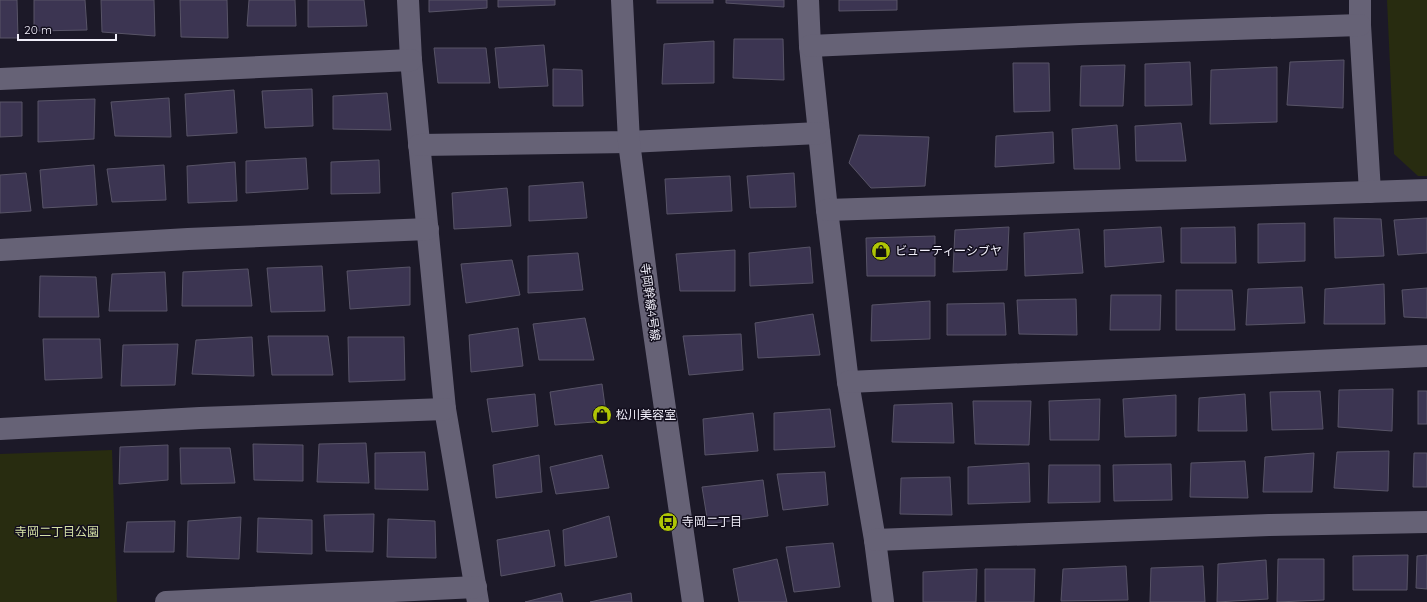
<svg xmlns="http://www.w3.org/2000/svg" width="1427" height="602" font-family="Quicksand,'Noto Sans JP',sans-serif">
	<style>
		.green { fill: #282c10 }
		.building { fill: #3c3552; stroke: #585467 }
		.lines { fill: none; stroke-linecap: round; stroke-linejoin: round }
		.minor { stroke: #666276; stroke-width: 22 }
		.tertiary { stroke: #666276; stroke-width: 22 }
		.labels { text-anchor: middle; stroke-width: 3; stroke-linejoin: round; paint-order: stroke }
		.poi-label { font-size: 12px; fill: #f1effa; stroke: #130f1e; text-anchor: start }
		.street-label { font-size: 12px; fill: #f1effa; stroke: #130f1e }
		.park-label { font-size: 12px; fill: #d6e2a6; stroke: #130f1e }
	</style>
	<rect width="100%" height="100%" fill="#1c1928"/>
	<g class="green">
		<path d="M1387,0h40v176h-9l-24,-22z"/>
		<path d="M112,450l5,152h-117v-148z"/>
	</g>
	<g class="building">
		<path d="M0,0h17l1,38h-18z"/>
		<path d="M34,0h51l2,30 -53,1z"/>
		<path d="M101,0h53l1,36 -53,-4z"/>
		<path d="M180,0h47l1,38 -47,-1z"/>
		<path d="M249,0h46l1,26h-49z"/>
		<path d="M308,0h56l3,26 -59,1z"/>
		<path d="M429,0h58v8l-58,4z"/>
		<path d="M498,0h57v5l-57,2z"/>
		<rect x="657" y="0" width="56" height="3"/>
		<path d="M726,0h58v7l-58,-4z"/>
		<path d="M839,0h58v10l-58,1z"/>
		<path d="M734,39h49l1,41 -51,-2z"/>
		<path d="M714,41v42l-52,1 2,-40z"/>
		<path d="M544,45l4,41 -49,2 -4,-40z"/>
		<path d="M434,48h52l4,35h-52z"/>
		<path d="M1344,60l-1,48 -56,-3 3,-43z"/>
		<path d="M1190,62l2,43 -47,1v-42z"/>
		<path d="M1013,63h36l1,48 -36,1z"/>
		<path d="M1125,65l-2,41h-43l1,-40z"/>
		<path d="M1277,67v55l-67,2 1,-54z"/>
		<path d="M553,69l29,1 1,36h-30z"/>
		<path d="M312,89l1,37 -48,2 -3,-37z"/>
		<path d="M234,90l3,43 -50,3 -2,-42z"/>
		<path d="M387,93l4,37 -58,-1v-33z"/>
		<path d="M169,98l2,39 -56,-1 -4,-34z"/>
		<path d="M95,99l-1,40 -56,3v-41z"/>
		<path d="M0,102h22v34l-22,1z"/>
		<path d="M1181,123l5,38h-50l-1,-35z"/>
		<path d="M1117,125l3,44h-46l-2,-40z"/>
		<path d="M1053,132l1,31 -59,4 1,-31z"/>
		<path d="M859,135l70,2 -4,49 -54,2 -22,-25z"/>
		<path d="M306,158l2,31 -62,4v-32z"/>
		<path d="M379,160l1,33 -49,1v-32z"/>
		<path d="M235,162l2,39 -49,2 -1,-37z"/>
		<path d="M94,165l3,40 -54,3 -3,-38z"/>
		<path d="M164,165l2,35 -54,2 -5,-33z"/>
		<path d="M26,173l5,38 -31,2v-38z"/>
		<path d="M794,173l2,34 -46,1 -3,-32z"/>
		<path d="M730,176l2,35 -65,3 -2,-35z"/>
		<path d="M583,182l4,36 -58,3v-35z"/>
		<path d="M507,188l4,38 -57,3 -2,-36z"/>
		<path d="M1334,218l47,1 3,37 -49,2z"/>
		<path d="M1427,218v35l-29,2 -4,-35z"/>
		<path d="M1305,223v38l-47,2v-39z"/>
		<path d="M1009,227l-2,43 -54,2 2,-42z"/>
		<path d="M1161,227l3,35 -59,5 -1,-37z"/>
		<path d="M1235,227l1,36h-55v-35z"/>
		<path d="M1079,229l4,44 -58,3 -1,-43z"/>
		<path d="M935,236v40h-68l-1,-38z"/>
		<path d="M810,247l3,36 -63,3 -1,-33z"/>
		<path d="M735,250v41h-55l-4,-37z"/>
		<path d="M578,253l5,37 -55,3v-37z"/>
		<path d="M512,260l8,35 -54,8 -5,-39z"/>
		<path d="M322,266l3,45 -54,1 -4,-44z"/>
		<path d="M410,267v38l-60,4 -3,-38z"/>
		<path d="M248,269l4,37h-70l1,-34z"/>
		<path d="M165,272l2,39h-58l3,-37z"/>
		<path d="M40,276l56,1 3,40h-60z"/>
		<path d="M1384,284l1,40h-61l1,-35z"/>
		<path d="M1302,287l3,36 -59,2 2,-36z"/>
		<path d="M1427,288v30l-23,-1 -2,-27z"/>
		<path d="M1176,290h56l3,40h-59z"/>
		<path d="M1111,295h50l-1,35h-50z"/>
		<path d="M1076,299l1,36 -58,-1 -2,-34z"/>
		<path d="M930,301v38l-59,2 1,-36z"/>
		<path d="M1004,303l2,32h-59v-31z"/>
		<path d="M813,314l7,41 -62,3 -3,-35z"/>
		<path d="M585,318l9,42h-55l-6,-36z"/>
		<path d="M518,328l5,38 -52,6 -2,-37z"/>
		<path d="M741,334l2,36 -54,5 -6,-39z"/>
		<path d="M268,336h60l5,39h-61z"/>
		<path d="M252,337l2,39 -62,-2 4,-34z"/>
		<path d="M348,337h56l1,43 -56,2z"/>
		<path d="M43,339h57l2,39 -57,2z"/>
		<path d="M178,344l-3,41 -54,1 2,-41z"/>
		<path d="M602,384l5,37 -52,4 -5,-33z"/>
		<path d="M1393,389l-1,42 -54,-4 1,-37z"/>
		<path d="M1320,391l3,38 -51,1 -2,-38z"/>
		<rect x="1418" y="391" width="9" height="33"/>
		<path d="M535,394l3,32 -46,6 -5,-33z"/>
		<path d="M1245,394l2,37h-49l1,-33z"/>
		<path d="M1176,395v41l-51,1 -2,-38z"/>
		<path d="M1100,399l-1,41h-49l-1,-39z"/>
		<path d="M973,401h58l-2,44 -54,-1z"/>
		<path d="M952,403l2,40 -62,-1 2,-37z"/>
		<path d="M830,409l5,38 -61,3v-37z"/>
		<path d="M753,413l5,38 -53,4 -2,-36z"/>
		<path d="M366,443l3,40 -52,-1 2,-38z"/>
		<path d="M253,444l50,1v36l-49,-1z"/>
		<path d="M168,445v35l-49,4 1,-37z"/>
		<path d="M180,448h50l5,35 -54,1z"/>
		<path d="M1389,451l-1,40 -54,-3 3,-36z"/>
		<path d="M425,452l3,38 -53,-1v-36z"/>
		<path d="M1314,453l-2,39h-49l2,-35z"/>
		<path d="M1414,453h13v34h-14z"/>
		<path d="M539,455l3,37 -46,6 -3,-33z"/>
		<path d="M602,455l7,33 -53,6 -6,-27z"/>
		<path d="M1245,461l3,37 -58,-1 1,-34z"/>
		<path d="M1029,463l1,39 -62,2v-37z"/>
		<path d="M1171,464l1,36 -58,1 -1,-36z"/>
		<path d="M1049,465h51v37l-52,1z"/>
		<path d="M825,472l3,33 -45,5 -6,-36z"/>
		<path d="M950,477l2,38 -52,-1 1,-36z"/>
		<path d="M763,480l5,36 -60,8 -6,-37z"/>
		<path d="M374,514l-1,38 -47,-1 -2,-36z"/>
		<path d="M609,516l8,41 -52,9 -2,-36z"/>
		<path d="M241,517l-2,42 -52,-2 1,-36z"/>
		<path d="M258,518l54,2v34l-55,-2z"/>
		<path d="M388,519l47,2 1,37 -49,-1z"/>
		<path d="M175,521l-1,31h-50l3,-30z"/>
		<path d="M549,530l6,36 -54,10 -4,-36z"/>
		<path d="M833,543l7,44 -46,5 -8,-45z"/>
		<path d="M1408,555l-1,35h-54v-34z"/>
		<path d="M1427,555v34l-11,-1 1,-32z"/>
		<path d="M777,559l10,43h-48l-6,-33z"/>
		<path d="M1278,559h46v41l-47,2z"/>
		<path d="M1266,560l2,39 -51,3 1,-38z"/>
		<path d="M1126,566l2,34 -67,1 2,-32z"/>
		<path d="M1203,566l2,36h-55l1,-34z"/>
		<path d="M977,569l-1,33h-53v-30z"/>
		<path d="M985,569h50l-1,33h-49z"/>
		<path d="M561,593l2,9h-38z"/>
		<path d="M631,593l1,9h-42z"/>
	</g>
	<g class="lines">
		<g class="minor">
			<path d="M408,0l3,60 34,349 33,193"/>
			<path d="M808,0l2,46 17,164 21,172 27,158 8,62"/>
			<path d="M1360,0v25l10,167"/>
			<path d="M810,46l270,-12 280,-9"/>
			<path d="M0,79l411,-19"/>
			<path d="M419,145l210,-3 190,-9"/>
			<path d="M827,210l600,-20"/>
			<path d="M0,250l188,-11 240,-10"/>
			<path d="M848,382l579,-26"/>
			<path d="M0,429l200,-11 245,-9"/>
			<path d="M875,540l394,-15 158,-3"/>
			<path d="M166,602l310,-15"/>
		</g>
		<path class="tertiary" d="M622,0l7,142 20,156 44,304"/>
	</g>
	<defs>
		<symbol id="shop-disc" viewBox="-11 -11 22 22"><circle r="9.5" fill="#afc505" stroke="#130f1e"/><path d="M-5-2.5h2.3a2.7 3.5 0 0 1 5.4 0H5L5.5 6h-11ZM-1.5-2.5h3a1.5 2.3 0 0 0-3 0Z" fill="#111"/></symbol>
		<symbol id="bus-disc" viewBox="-11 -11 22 22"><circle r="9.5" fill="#afc505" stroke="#130f1e"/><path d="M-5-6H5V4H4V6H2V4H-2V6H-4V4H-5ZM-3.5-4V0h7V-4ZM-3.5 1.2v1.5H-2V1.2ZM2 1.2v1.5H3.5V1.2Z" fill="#111"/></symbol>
	</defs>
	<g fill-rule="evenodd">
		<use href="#shop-disc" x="870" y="240" width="22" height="22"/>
		<use href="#shop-disc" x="591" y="404" width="22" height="22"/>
		<use href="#bus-disc" x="657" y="511" width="22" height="22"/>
	</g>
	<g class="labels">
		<g class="poi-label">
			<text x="895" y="255">ビューティーシブヤ</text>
			<text x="616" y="419">松川美容室</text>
			<text x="682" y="526">寺岡二丁目</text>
		</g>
		<g class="street-label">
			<text transform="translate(650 302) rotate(82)" y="4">寺岡幹線4号線</text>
		</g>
		<g class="park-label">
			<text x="57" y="536">寺岡二丁目公園</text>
		</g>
	</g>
	<path d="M18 34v6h98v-6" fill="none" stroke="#f1effa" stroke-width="2"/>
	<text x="24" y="34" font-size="12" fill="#f1effa" stroke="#130f1e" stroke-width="3" paint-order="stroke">20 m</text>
</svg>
